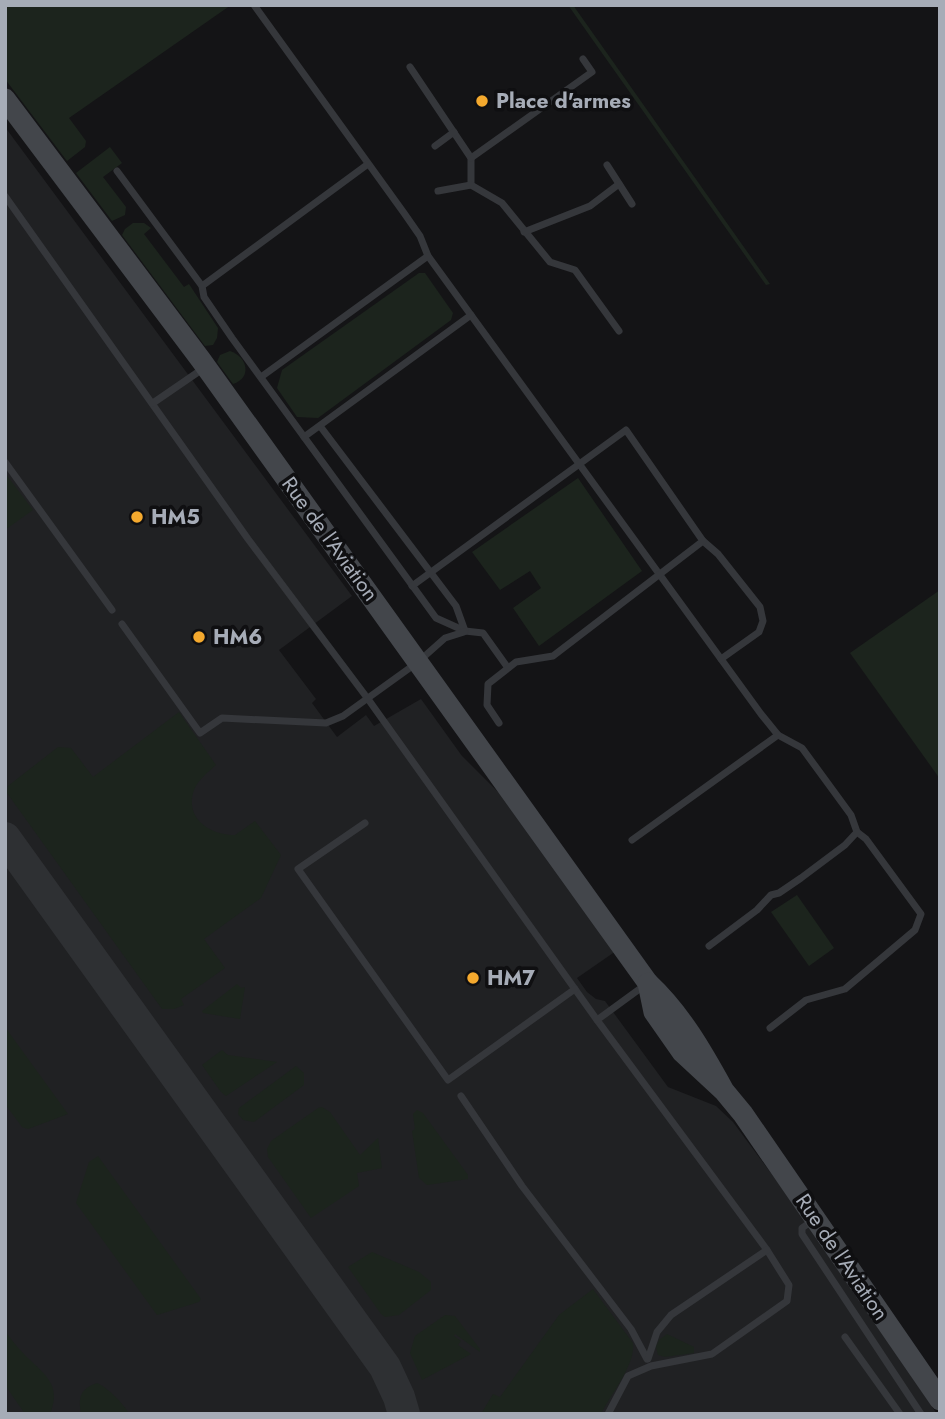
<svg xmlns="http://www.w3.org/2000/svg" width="945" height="1419" font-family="Jost,sans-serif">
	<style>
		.built { fill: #202123 }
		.green { fill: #1c241d }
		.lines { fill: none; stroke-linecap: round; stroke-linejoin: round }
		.taxiway { stroke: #2e3033; stroke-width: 32 }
		.lane { stroke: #35373b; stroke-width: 7 }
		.secondary { stroke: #43464b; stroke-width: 21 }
		.poi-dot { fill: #f4a92e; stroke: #0f0f11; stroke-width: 2.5 }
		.labels { text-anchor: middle; stroke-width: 7; stroke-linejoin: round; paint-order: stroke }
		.poi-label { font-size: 21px; font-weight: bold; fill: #a6acb7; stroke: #0f0f11; text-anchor: start }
		.street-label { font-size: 21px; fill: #a6acb7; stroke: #0f0f11 }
	</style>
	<rect width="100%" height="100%" fill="#141416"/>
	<path class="built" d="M5,127l347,469 -73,54 37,49 -4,4 25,34 29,-22 8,11 47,-27 41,57 50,50 104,145 -39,27 10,14 9,7 9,2 63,86 48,19 17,16 70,94 134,198h-932z"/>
	<g class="green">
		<path d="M5,5h226l-162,113 17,23 -1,6 -18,14 -62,-82z"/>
		<path d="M568,5h5l197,279 -4,1z"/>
		<path d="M110,147l12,16 -19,14 23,30 -1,8 -13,6 -36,-48z"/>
		<path d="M133,223h11l7,5 -7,6 40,53 5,-3 29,44 -1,10 -4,7 -8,1 -83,-111 3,-6z"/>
		<path d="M419,273h6l28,40 -2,7 -133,98 -21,-1 -20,-29 5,-18z"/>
		<path d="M230,351c18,6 22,27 3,33l-16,-22 3,-7z"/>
		<path d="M5,473l28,37 -28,20z"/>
		<path d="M578,478l64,93 -103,75 -26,-38 28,-20 -11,-17 -30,19 -28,-38z"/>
		<path d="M940,590v189l-90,-126z"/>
		<path d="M179,712l37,53c-8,7 -18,15 -22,25 -10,28 16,45 41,45l20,-14 26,34 -20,43 -57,41 21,29 -44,31 3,6 -10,4h-12l-155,-216 1,-7 50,-39 13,1 22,29z"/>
		<path d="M797,895l37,53 -25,18 -38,-54z"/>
		<path d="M237,984l4,4 4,-1 -5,32 -37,-6 -1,-2z"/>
		<path d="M5,1027l63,87 -40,15 -6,-2 -17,-23z"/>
		<path d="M222,1050l6,5 49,7 -51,34 -5,-4 -19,-27z"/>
		<path d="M296,1066l8,7v12l-50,37 -11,-2 -5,-6 1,-6z"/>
		<path d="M322,1107l8,5 30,43 18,-17 4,30 -25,5 2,13 -48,32 -43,-61 -1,-8 4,-8 47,-33z"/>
		<path d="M417,1110l6,3 45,62v4l-41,6 -8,-7 -7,-47 3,-2 -2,-15z"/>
		<path d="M98,1156l103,143 -2,3 -42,13 -81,-112 13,-41z"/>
		<path d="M372,1252l47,20 12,10v8l-32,25 -14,2 -4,-3 -33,-47z"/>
		<path d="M593,1289l40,54c3,21 -22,51 -32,71h-120l12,-20 7,3 59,-82z"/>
		<path d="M445,1315l10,1 25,33v3l-25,-18 -1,2 7,5 -3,4 13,9 -49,26 -12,-27 5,-17z"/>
		<path d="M5,1331c6,8 12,16 18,22 19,20 40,30 27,61h-25l-20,-29z"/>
		<path d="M667,1334l27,13v6l-29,4 -7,-2 -2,-8 3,-7z"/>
		<path d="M97,1383c11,5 27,21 32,31h-48c-3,-17 -1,-25 16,-31z"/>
	</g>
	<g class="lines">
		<path class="taxiway" d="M5,838l380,529 14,30 5,17"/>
		<g class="lane">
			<path d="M254,5l150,208 16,23 8,20 333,458 17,21 24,13 49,67 6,17 9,7 55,75 -6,16 -70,59 -39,11 -36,28"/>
			<path d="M410,67l61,91v27"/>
			<path d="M435,146l19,-14"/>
			<path d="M471,158l121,-86 -9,-13"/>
			<path d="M607,165l25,39"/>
			<path d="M117,171l85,115 2,11 28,41 204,280 29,13 18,2 25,35"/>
			<path d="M438,191l33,-6 31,18 48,59 25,8 44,61"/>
			<path d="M5,196l243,343 120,160 229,321 170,230 22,35 -2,16 -75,53 -61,12 -23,10 -20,38"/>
			<path d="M524,232l66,-26 29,-22"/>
			<path d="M202,286l166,-122"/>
			<path d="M261,377l167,-121"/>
			<path d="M153,403l51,-35"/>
			<path d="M320,426l136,180 9,25"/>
			<path d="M304,437l167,-122"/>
			<path d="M5,462l107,148"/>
			<path d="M703,541l15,13 42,53 3,14 -4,11 -38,27"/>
			<path d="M412,586l214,-156 77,111 -150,115 -37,6 -28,22 -1,21 12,18"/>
			<path d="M122,624l78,109 22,-15 104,5 17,-7 75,-54 27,-24 19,-6"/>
			<path d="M365,823l-67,46 150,211 127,-91"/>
			<path d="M632,840l146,-105"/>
			<path d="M709,946l48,-36 14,-15 8,-2 22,-15 44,-33 12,-13"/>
			<path d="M597,1020l48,-35"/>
			<path d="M461,1096l61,90 109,143 16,30"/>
			<path d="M812,1221l-10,7v6l119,180"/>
			<path d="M845,1337l55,77"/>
			<path d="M648,1359l9,-27 14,-17 96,-65"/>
		</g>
		<g class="secondary">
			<path d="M5,99l196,261 447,623"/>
			<path d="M724,1091c-22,-40 -43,-77 -76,-108l6,29 28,40 42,39 19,23 197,286"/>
		</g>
	</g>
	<g class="poi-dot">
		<circle cx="482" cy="101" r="7"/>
		<circle cx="137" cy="517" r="7"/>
		<circle cx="199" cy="637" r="7"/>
		<circle cx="473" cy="978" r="7"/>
	</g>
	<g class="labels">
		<g class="poi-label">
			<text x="496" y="108">Place d'armes</text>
			<text x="151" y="524">HM5</text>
			<text x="213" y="644">HM6</text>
			<text x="487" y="985">HM7</text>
		</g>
		<g class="street-label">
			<text transform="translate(330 539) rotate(54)" y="7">Rue de l'Aviation</text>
			<text transform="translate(842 1257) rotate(56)" y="7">Rue de l'Aviation</text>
		</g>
	</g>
	<rect width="945" height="1419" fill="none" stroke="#a6acb7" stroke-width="14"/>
</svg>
